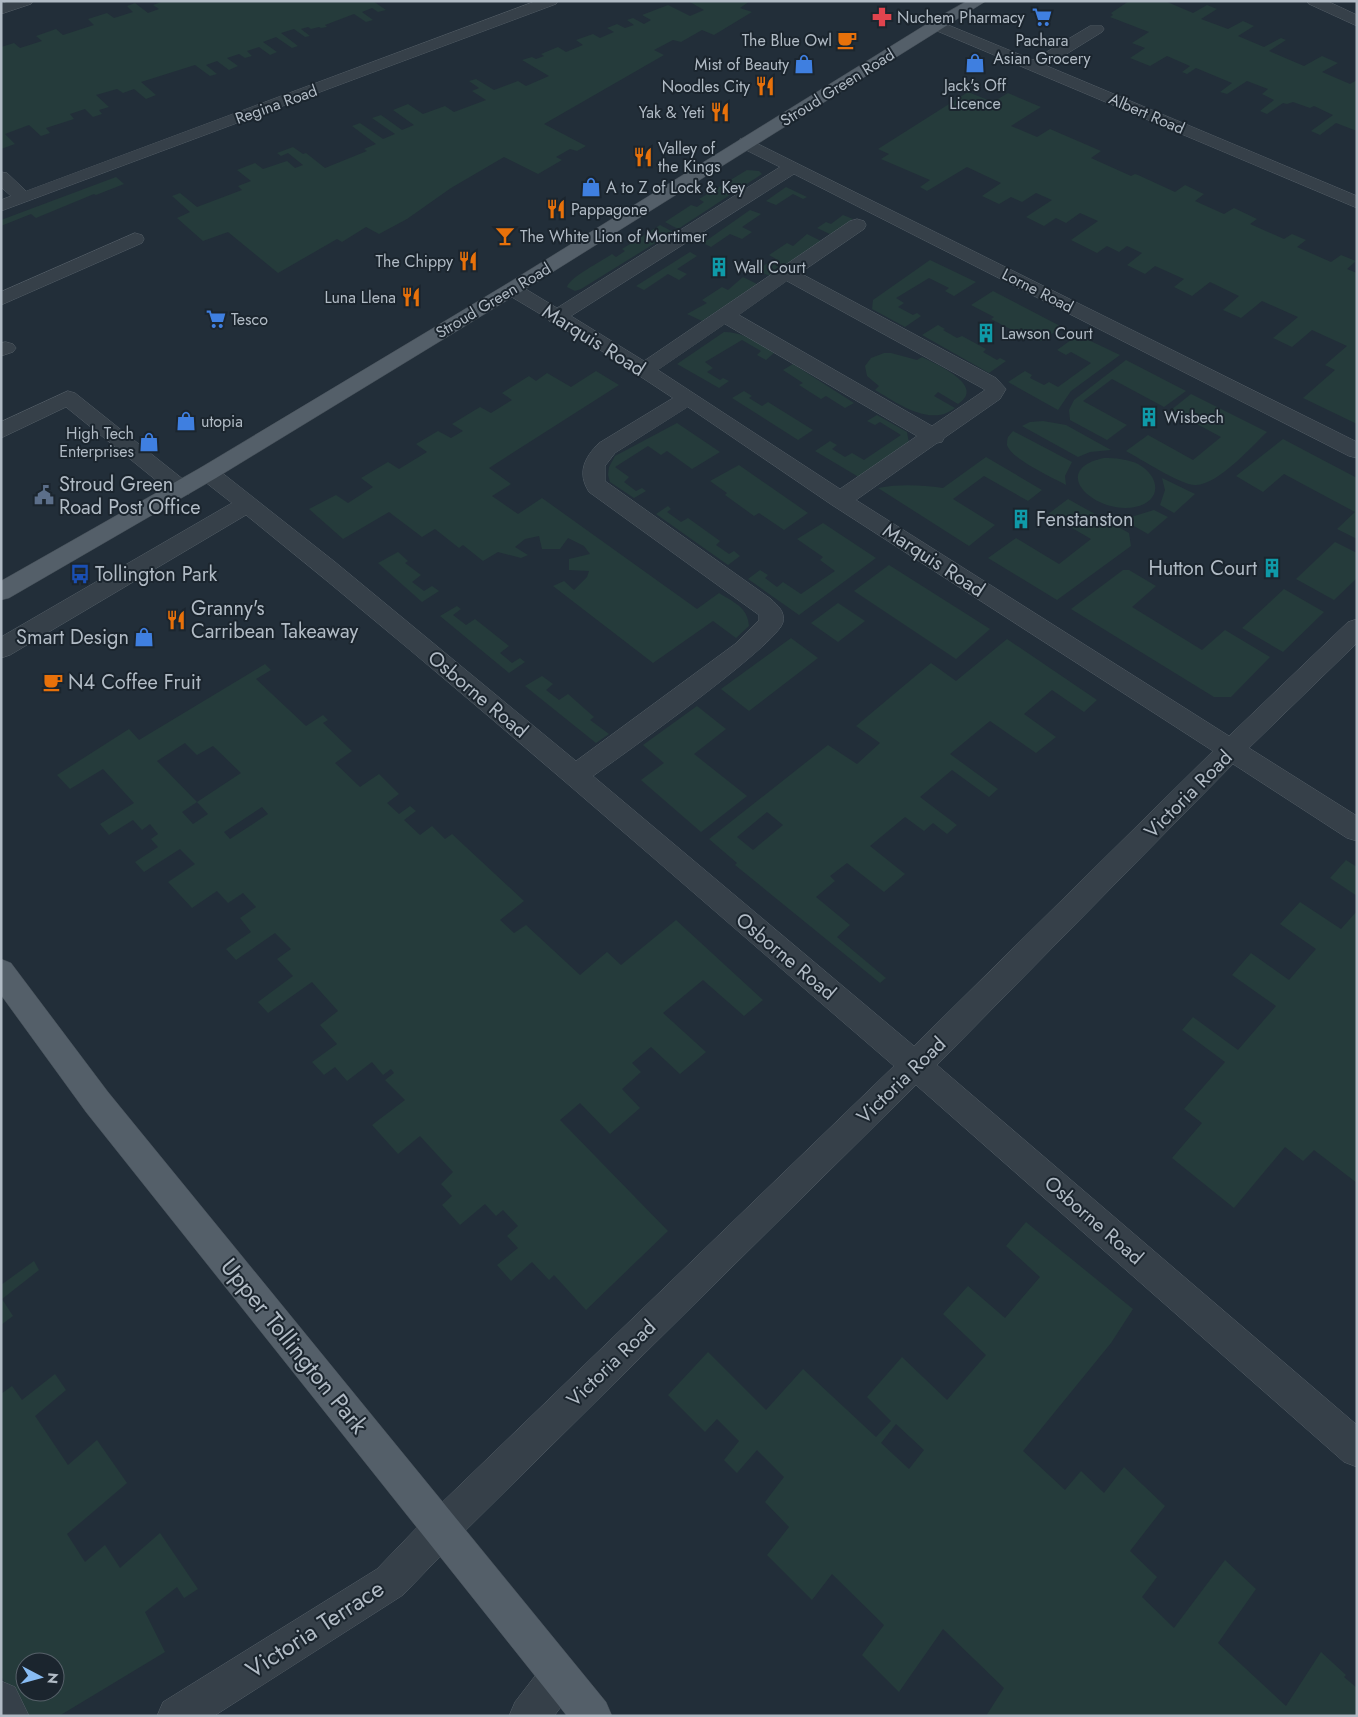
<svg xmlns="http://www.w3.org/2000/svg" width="1358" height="1717" font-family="Jost,sans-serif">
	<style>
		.green { fill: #253b3b; fill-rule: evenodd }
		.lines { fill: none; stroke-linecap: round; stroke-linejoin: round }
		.minor-casing { stroke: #545e67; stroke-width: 1 }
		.major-casing { stroke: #3f4952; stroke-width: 1 }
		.minor { fill: #364049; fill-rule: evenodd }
		.major { fill: #545f69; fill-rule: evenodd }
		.labels { text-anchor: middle; stroke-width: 4; stroke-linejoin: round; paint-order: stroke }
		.far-poi-label { font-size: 16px; fill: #b1bbc5; stroke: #1b252e; text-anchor: start }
		.far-street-label { font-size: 16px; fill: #b1bbc5; stroke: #1b252e }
		.street-label { font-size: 20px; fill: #b1bbc5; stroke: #1b252e }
		.poi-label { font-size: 20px; fill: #b1bbc5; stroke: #1b252e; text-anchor: start }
		.near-street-label { font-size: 24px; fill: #b1bbc5; stroke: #1b252e }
	</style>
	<rect width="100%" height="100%" fill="#222e39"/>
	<g class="green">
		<path d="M164,1h209l13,9 -8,2 -6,-4 -10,4 11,8 -7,2 -12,-8 -29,11 2,2 -6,1 -2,-1 -8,2 -3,-2 -7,2 9,7 -5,1 -11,-8 -13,4 17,13 -6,2 -16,-11 -13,5 14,10 -7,3 -11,-8 -12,4 5,5 -7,2 -6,-4 -12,4 11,8 -9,4 -12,-9 -11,4 11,9 -7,2 -15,-11 -54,17 15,13 -10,4 -12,-10 -11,4 -6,-4 -21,6 13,12 -10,3 3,4 -9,3 -8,-8 -15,5 4,5 -28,9 4,5 -9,3 -12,-11 -24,9 10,10 -14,5v-102l13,-4 6,5 22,-7 -6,-5 20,-7 7,6 31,-10 -6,-6 19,-6 7,5 19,-6 -6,-6 8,-3 13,10 11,-4 -6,-4z"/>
		<path d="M688,1h62l-10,7 12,4 -38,23 -12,-5 -21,12 -8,-2 -19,10 10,5 -120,69 42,22 -9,5 -7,-2 -14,8 6,3 -24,14 -34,-17 -53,31 -44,31 -28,15 -13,-7 -24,15 -5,-3 -59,34 -50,-41 -25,9 -26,-23 13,-6 -18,-16 8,-3 17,14 45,-17 -4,-4 13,-5 -14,-11 18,-7 8,6 24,-8 8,7 8,-3 -15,-12 -7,3 -4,-3 16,-6 10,7 3,-1 19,15 42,-17 -3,-2 12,-5 -24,-18 8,-3 23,16 12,-5 -23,-16 9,-3 21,15 12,-5 -21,-15 15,-6 15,10 22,-8 9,6 32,-12 -14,-9 7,-3 -10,-7 7,-2 18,11 24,-9 8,5 23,-10 -27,-16 10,-3 4,2 8,-3 -3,-2 17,-7 8,5 17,-7 -7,-5 17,-6 7,4 14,-6 -7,-4 10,-4 8,4 9,-3 -7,-5 6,-2 11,6 7,-4 -9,-5 26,-10 22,11 14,-6z"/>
		<path d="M1129,1h36l28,12 14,-8 10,4 -16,10 27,10 15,-8 11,5 -16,10 26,11 17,-9 5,2 -17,11 35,15 18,-10 16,7 -16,9 28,12 7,-4v51l-21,-8 -16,12 -9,-4 22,-16 -19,-9 -4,2 -17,-6 -6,2 -4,-1 -16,11 -7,-3 14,-11 -12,-6 6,-5 -21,-8 -20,13 -7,-2 12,-9 -36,-15 -9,6 -5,-2 8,-6 -23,-10 -17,10 -20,-8 15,-10 -13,-5 17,-11 -39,-15 3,-2 -2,-2z"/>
		<path d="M968,92l25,10 15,-9 33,14 -30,19 26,11 13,-8 51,22 -10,7 40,18 4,-2 3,1 37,17 10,-7 19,9 -9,7 29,13 10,-6 23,11 -7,5 34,15 8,-5 14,6 -9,7 34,15 10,-7 15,6 -9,8 10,4v151l-54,-26 32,-28 -10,-5 22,-19 -35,-16 -20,17 -19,-9 25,-21 -36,-16 -21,17 -18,-8 16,-14 -29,-14 -18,14 -18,-9 10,-8 -29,-13 -10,8 -18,-9 15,-12 -15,-7 -8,6 -12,-6 -10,7 -26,-13 27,-19 -18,-8 -14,10 -10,-5 -12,8 -18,-9 26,-17 -16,-7 -14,9 -11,-5 -12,7 -17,-8 19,-13 -34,-16 -40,24 -7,-4 10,-7 -49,-21 8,-5 -11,-5z"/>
		<path d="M747,170l12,1 3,3 -84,55 -13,-7 26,-17 6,2 7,-5 -5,-3z"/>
		<path d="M116,177l8,7 -28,11 -2,-1 -58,24 -5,-4 -30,12v-6z"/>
		<path d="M786,187l21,10 -4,2 -10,-5 -17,11 -10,-4z"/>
		<path d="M750,210l11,4 -19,13 10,5 -10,7 -12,-5 -19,13 -8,-4z"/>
		<path d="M843,215l10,4 -21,16 -15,-7 9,-6 5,2z"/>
		<path d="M660,225l13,7 -92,57 -6,2 -8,-4c3,-10 35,-26 45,-33l4,3 9,-6 -3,-2z"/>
		<path d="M807,234l14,7 -51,35 -15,-6 21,-11 -7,-4 18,-12 6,3z"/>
		<path d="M690,252l7,4 -20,13 10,5 -8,6 -11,-6 -24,16 -8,-4z"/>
		<path d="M930,260l46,22 -22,14 -9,-5 4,-3 -20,-10 -33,20 8,5 -6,4 15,8 4,-2 4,3 -16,11 -33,-18 1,-9z"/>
		<path d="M743,277l14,7 -55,37 -15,-7 20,-11 -5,-3 20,-13 6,3z"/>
		<path d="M993,291l69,36 -21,14 -24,-12 -3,2 -23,-12 3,-2 -23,-12z"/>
		<path d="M938,325l7,4 -2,1 14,8 5,-2 24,13 -3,3 14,8 3,-2 6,3 -17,12 -67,-38z"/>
		<path d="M724,332c20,0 34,11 50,21l-8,7 -9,-5 4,-4 -19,-11 -37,22 8,6 -6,4 13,8 3,-2 6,3 -10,7 -42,-24z"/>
		<path d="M1078,335l42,20 -49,36 -13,19 -50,-28 17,-11 7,4 -2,3 14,7 5,-3 9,5 33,-24 -20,-11 -5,3 -9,-5z"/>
		<path d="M884,353h7l26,7 5,-3c14,7 65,29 36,47l-20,-12 -4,4 21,12c-25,20 -59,-6 -80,-18l4,-4 -12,-10 -2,-10 6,-8z"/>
		<path d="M1126,360l60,31 -22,16 -52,-28 -29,22 44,24 -20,15 -37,-20 -1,-10 5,-10z"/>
		<path d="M793,364l61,39 -9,5 -19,-12 -5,3 -22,-14 4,-2 -20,-13z"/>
		<path d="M596,371l23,14 -130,83 22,16 -19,12 26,18 24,-16 155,111 22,-16c14,9 29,14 30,33l-13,12 -23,-17 -60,42 -100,-77 11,-5 10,9 13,-13 2,-6 -20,-1v-11l21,-5 -6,-8 -16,-8 -8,11h-18l-3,-13 -14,3 -10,8 13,8 -7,3 -23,-6 -15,9 -20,-16 -4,3 -24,-19 -13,8 -33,-25 -46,27 -34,-30 27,-14 12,8 25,-16 -12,-9 27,-16 11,7 28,-17 -11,-8 22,-13 13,7 12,-7 -11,-7 28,-17 11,6 21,-13 -10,-7 27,-17 7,5 11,-8 24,14z"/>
		<path d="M744,391l8,5 -3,2 13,8 6,-4 45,28 -15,10 -66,-42z"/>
		<path d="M1191,394l76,38c-16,15 -48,52 -71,53 -14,1 -55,-26 -70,-34l22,-16 45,25 28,-23 -50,-27z"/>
		<path d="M877,415l30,17 2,11 -47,36 -47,-28 15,-10 7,4 -5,4 13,8 7,-4 12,7 37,-25 -21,-13 -5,3 -8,-4z"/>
		<path d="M1043,421l23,4 45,25 -21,2 -12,5 -56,-31 8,-4z"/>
		<path d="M677,423l43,29 -28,17 -25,-18 -6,4 -13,-9 -33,21 14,10 -5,5 12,9 6,-3 4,3 -12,7 -24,-16 -2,-7 1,-8 6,-11z"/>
		<path d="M1013,431l59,31 -7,14 1,9c-13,-7 -55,-26 -59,-40 0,-3 0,-5 1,-8z"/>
		<path d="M1283,439l74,39v61l-20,-10 18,-17 -71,-38 -21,18 -27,-16z"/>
		<path d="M986,457l56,33 -14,11 -44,-25 -31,23 42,26 -26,21 -91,-58c22,-4 43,-3 65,0z"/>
		<path d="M1104,458c12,0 23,1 34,6 22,12 25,37 -3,43 -40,8 -88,-37 -31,-49z"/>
		<path d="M739,465l69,48 -24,17 -25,-17 -5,3 -29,-21 2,-2 -17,-12z"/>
		<path d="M1162,478l33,16 -21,19 -14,-8 5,-15z"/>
		<path d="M1068,499l61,34 2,13 -74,54 -69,-42 28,-20 43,26 32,-25 -43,-25z"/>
		<path d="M668,506l3,3 -4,3 14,10 7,-4 32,23 -4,4 13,9 5,-3 6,5 -12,9 -72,-51z"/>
		<path d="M1154,510l14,7 -20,17 -30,-17h13z"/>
		<path d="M823,523l53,35 -77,57 -51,-36 12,-9 8,5 -3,3 12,9 6,-5 18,12 34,-23 -15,-11 3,-3 -26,-18z"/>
		<path d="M1335,542l22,11v25l-23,22 -38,-21z"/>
		<path d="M398,552l10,9 -3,2 16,12 -9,7 12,9 8,-5 7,5 -17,11 -44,-39z"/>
		<path d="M889,565l101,64 -34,30 -102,-68z"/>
		<path d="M1123,570h6l27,16 -24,21 70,43 23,-20 45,27 -39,40h-17l-143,-88z"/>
		<path d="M1284,589l40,23 -41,40 -41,-24z"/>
		<path d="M838,603l27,18 -27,21 -27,-19z"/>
		<path d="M457,606l4,3 -8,6 13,10 9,-6 34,27 -9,7 12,10 8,-5 5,4 -16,11 -69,-57z"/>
		<path d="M791,638l27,20 -69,53 -28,-22z"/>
		<path d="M1007,639l90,61 -13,12 -32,-22 -28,24 32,23 -20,16 -46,-32 -40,33 48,35 -9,8 -37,-27 -32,27 37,28 -10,9 -14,-11 -9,8 -19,-14 -35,29 35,28 -21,18 -37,-29 -17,13 5,5 -19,16 34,28 -13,12 49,41 -6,5 -145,-118 2,-2 -28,-24 119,-94 29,19 23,-21 -24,-17 75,-63 25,18zM767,812l16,13 -30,25 -16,-13z"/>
		<path d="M265,664l6,6 -15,9 50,47 17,-11 5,5 -5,3 29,28 -17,12 25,24 19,-13 20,20 -12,9 12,11 11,-8 6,5 -12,9 16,15 12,-9 13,13 7,-5 72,67 -24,19 14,13 12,-8 54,50 27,-23 14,13 55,-45 87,80 -19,16 -41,-36 -40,33 43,39 -26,22 -29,-27 -19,16 9,9 -19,17 18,19 -30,26 -30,-31 -20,17 108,111 -82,79 -32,-35 -5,5 -17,-18 -21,19 -14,-16 21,-17 -11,-12 11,-10 -15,-16 -7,6 -11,-12 -25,21 -18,-20 10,-9 -11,-12 12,-12 -33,-36 -22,18 -26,-29 33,-25 -20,-20 9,-7 -3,-4 -8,6 -11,-13 -25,19 -12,-14 -11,8 -12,-13 25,-18 -17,-19 18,-14 -26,-29 -44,31 -10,-11 35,-26 -16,-17 14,-10 -16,-16 -39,27 -10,-11 25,-17 -11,-14 16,-11 -13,-14 -15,10 -11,-12 -25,17 -24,-26 27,-18 -15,-15 -36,23 -9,-10 23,-15 -7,-8 7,-5 -8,-10 -8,6 -9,-10 -24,15 -9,-11 34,-21 -31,-34 -33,20 -13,-14 72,-46 10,11zM185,743l12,12 16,-9 28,27 -44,29 -40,-41zM197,802l11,12 -15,10 -11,-12zM262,807l6,7 -38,25 -6,-7z"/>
		<path d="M542,676l11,8 -7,6 13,10 9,-6 26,23 -4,3 19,14 -13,9 -71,-57z"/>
		<path d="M697,706l29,23 -32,25 53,42 -46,36 -60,-52 23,-17 -21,-18z"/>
		<path d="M1346,860l11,7v29l-27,-18z"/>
		<path d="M1300,902l41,27 16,-18v272l-43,-33 -11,11 -18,-14 -51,61 -62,-50 30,-35 -18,-14 41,-47 -43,-32 11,-13 45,33 38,-44 -44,-31 19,-22 38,27 27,-31 -36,-25z"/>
		<path d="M1026,1222l107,87 -22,34 -88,108 42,39 16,-19 23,22 20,-26 41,39 -35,45 27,26 -15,20 32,31 51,-68 31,29 -38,54 68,63 35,-54 25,23 -2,2 13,11v28h-371l18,-28 -61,-59 -44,63 -37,-37 22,-30 -52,-51 -20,26 -45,-45 22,-28 -24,-25 19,-25 -27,-27 -20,23 -13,-13 15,-19 -22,-22 -12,13 -37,-37 40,-43 58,58 37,-41 73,68 15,-16 -24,-24 35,-40 45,43 39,-45 -43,-41 25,-28 37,32 35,-41 -34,-31zM896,1424l28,26 -15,19 -28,-26z"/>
		<path d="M34,1261l5,9 -37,29 11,17 -12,9v-40z"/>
		<path d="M55,1374l11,16 -31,26 33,49 29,-25 30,43 -60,51 18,28 20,-17 15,23 40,-35 38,56 -14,9 -7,-11 -32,25 20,40 -106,64h-35l-23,-40v-282l11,-8 10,14zM25,1662h30v30h-30z"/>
	</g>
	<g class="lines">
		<defs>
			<g id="minor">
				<path d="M10,1h23l-2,3 -30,10v-10z"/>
				<path d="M536,1h22l-2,3 -555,207v-11l10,-4 -10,-9v-15l6,1 19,18z"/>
				<path d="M1307,1h20l30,14v11l-48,-22z"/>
				<path d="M936,20l97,40 57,-34h12l2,3 -2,3 -55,34 310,130v12l-427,-180 -2,-3 2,-3z"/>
				<path d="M746,138l611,304v16l-8,-2 -555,-282 -223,142 73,45 206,-140 7,-2 7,2 2,4 -2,4 -64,44 196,105 10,11 -6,10 -56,39 -2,4 -5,1 -81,57 373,236 119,-114 9,-3v24l-108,105 108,68v25l-10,-3 -114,-74 -296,301 420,360v42l-13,-5 -428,-377 -461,456 -52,54 -189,121h-57l6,-14 214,-133 52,-54 465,-449c-215,-185 -427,-373 -648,-551l-236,140 -9,3v-21l231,-134 -32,-25 -3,-5 3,-5 8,-2 8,2 119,94 241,199 159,-117 24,-24v-5l-170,-123c-12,-19 -5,-34 10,-49l74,-45 -82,-54 -42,-23 -2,-3 -42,-25 -3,-4 3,-4 7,-2 7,2 38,23 223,-141 -40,-20 -3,-4 3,-4zM787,281l195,107 3,2 -53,36 -193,-111zM725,324l192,112 -77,53 -182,-119zM688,407l144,98 381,246 -299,295 -321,-270c28,-20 187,-133 190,-154 2,-11 -5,-16 -12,-23l-166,-118v-15l10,-13z"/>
				<path d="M135,233l7,2 2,4 -2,4 -141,62v-13z"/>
				<path d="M6,342l7,2 3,4 -3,4 -12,4v-13z"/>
				<path d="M68,391l7,2 114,91 3,5 -3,5 -8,2 -8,-2 -107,-87 -65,31v-16z"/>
				<path d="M559,1657l14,6 6,14 -6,14 -19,25h-45l6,-14 30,-39z"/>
				<path d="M1,1681l14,6 14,29h-28z"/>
			</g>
			<g id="major">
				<path d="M967,1h19l-467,292 -303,185 -207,120 -8,2v-19l199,-113 305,-183 425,-263z"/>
				<path d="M1,959l10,4 97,129 498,610 6,14h-45l-481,-604 -85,-117z"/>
			</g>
		</defs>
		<use href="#minor" class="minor-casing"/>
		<use href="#major" class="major-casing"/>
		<use href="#minor" class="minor"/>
		<use href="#major" class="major"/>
	</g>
	<defs>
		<symbol id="pharmacy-bare" viewBox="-9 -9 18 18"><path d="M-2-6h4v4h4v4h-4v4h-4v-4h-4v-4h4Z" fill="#e0444e" stroke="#1b252e" stroke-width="2.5" paint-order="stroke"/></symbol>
		<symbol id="supermarket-bare" viewBox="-9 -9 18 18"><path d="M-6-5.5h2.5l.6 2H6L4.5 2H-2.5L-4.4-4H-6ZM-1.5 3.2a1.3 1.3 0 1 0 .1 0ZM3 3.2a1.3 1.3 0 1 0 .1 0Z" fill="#3f7fe0" stroke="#1b252e" stroke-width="2.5" paint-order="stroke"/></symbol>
		<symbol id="cafe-bare" viewBox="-9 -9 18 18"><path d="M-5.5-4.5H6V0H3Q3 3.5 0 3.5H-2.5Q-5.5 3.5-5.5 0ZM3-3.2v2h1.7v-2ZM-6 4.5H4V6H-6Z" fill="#e8710a" stroke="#1b252e" stroke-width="2.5" paint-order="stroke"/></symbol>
		<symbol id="shop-bare" viewBox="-9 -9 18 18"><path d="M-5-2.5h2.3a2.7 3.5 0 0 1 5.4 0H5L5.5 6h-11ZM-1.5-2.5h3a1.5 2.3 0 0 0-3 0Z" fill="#3f7fe0" stroke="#1b252e" stroke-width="2.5" paint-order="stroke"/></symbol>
		<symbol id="restaurant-bare" viewBox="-9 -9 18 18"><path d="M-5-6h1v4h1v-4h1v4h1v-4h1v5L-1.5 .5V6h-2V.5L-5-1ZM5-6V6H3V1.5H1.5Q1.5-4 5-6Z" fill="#e8710a" stroke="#1b252e" stroke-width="2.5" paint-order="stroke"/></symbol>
		<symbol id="bar-bare" viewBox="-9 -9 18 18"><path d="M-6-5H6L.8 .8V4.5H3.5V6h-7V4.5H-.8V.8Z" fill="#e8710a" stroke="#1b252e" stroke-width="2.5" paint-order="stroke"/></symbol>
		<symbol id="building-bare" viewBox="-9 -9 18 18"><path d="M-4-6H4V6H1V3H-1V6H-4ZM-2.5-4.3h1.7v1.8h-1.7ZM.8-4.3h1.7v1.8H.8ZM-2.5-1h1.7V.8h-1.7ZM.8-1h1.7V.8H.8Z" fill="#0f9aa8" stroke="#1b252e" stroke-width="2.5" paint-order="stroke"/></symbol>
		<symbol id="civic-bare" viewBox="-9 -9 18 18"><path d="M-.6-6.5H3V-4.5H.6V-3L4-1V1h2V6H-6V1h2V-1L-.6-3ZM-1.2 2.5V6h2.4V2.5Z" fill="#5c6f8a" stroke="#1b252e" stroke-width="2.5" paint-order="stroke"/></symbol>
		<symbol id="bus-bare" viewBox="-9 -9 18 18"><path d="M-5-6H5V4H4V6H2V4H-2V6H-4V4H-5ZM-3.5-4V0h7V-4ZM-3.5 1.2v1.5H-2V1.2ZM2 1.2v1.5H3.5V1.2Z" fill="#1a4fb4" stroke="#1b252e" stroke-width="2.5" paint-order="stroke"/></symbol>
	</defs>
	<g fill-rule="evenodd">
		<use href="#pharmacy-bare" x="868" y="3" width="28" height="28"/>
		<use href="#supermarket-bare" x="1028" y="3" width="28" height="28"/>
		<use href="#cafe-bare" x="833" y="26" width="28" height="28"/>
		<use href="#shop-bare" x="961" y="49" width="28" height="28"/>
		<use href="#shop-bare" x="790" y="50" width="28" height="28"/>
		<use href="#restaurant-bare" x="751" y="72" width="28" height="28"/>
		<use href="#restaurant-bare" x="706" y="98" width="28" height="28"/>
		<use href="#restaurant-bare" x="629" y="143" width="28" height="28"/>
		<use href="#shop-bare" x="577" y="173" width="28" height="28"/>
		<use href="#restaurant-bare" x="542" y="195" width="28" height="28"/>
		<use href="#bar-bare" x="491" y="222" width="28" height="28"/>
		<use href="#restaurant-bare" x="454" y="247" width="28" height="28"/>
		<use href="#building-bare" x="705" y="253" width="28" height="28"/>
		<use href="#restaurant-bare" x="397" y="283" width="28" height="28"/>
		<use href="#supermarket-bare" x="202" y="305" width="28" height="28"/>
		<use href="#building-bare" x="972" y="319" width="28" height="28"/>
		<use href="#building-bare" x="1135" y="403" width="28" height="28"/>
		<use href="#shop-bare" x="172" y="407" width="28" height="28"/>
		<use href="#shop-bare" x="135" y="428" width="28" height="28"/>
		<use href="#civic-bare" x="30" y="481" width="28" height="28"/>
		<use href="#building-bare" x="1007" y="505" width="28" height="28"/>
		<use href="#building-bare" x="1258" y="554" width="28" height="28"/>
		<use href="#bus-bare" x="66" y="560" width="28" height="28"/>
		<use href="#restaurant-bare" x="162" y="606" width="28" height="28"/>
		<use href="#shop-bare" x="130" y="623" width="28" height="28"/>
		<use href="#cafe-bare" x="39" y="668" width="28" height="28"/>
	</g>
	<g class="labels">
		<g class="far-poi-label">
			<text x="897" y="23">Nuchem Pharmacy</text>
			<text x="832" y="46" text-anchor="end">The Blue Owl</text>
			<text x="1042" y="46" text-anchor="middle">Pachara<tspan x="1042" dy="18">Asian Grocery</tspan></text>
			<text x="789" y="70" text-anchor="end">Mist of Beauty</text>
			<text x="975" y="91" text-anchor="middle">Jack's Off<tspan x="975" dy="18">Licence</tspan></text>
			<text x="750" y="92" text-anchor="end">Noodles City</text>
			<text x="705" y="118" text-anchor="end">Yak &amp; Yeti</text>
			<text x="658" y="154">Valley of<tspan x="658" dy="18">the Kings</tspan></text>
			<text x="606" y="193">A to Z of Lock &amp; Key</text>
			<text x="571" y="215">Pappagone</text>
			<text x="520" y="242">The White Lion of Mortimer</text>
			<text x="453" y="267" text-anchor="end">The Chippy</text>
			<text x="734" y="273">Wall Court</text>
			<text x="396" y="303" text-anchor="end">Luna Llena</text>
			<text x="231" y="325">Tesco</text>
			<text x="1001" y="339">Lawson Court</text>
			<text x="1164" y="423">Wisbech</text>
			<text x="201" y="427">utopia</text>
			<text x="134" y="439" text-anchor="end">High Tech<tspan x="134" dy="18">Enterprises</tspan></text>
		</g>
		<g class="far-street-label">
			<text transform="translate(837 87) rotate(-32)" y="6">Stroud Green Road</text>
			<text transform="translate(276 104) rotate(-20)" y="6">Regina Road</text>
			<text transform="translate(1147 113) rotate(23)" y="6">Albert Road</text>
			<text transform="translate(1038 290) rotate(27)" y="6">Lorne Road</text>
			<text transform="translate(493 300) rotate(-31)" y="6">Stroud Green Road</text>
		</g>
		<g class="street-label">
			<text transform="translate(594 340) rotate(32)" y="7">Marquis Road</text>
			<text transform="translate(934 560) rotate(33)" y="7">Marquis Road</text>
			<text transform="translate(478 694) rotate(40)" y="7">Osborne Road</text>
			<text transform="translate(1188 794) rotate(-45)" y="7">Victoria Road</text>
			<text transform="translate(786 956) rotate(40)" y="7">Osborne Road</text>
			<text transform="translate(901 1080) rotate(-44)" y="7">Victoria Road</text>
			<text transform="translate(1094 1220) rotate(41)" y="7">Osborne Road</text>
			<text transform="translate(611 1363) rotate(-44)" y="7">Victoria Road</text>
		</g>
		<g class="poi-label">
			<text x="59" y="491">Stroud Green<tspan x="59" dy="23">Road Post Office</tspan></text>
			<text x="1036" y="526">Fenstanston</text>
			<text x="1257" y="575" text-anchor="end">Hutton Court</text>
			<text x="95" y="581">Tollington Park</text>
			<text x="191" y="615">Granny's<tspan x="191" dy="23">Carribean Takeaway</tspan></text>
			<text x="129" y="644" text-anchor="end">Smart Design</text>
			<text x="68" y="689">N4 Coffee Fruit</text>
		</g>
		<g class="near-street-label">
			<text transform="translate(294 1346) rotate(51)" y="8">Upper Tollington Park</text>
			<text transform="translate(315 1629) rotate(-33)" y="8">Victoria Terrace</text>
		</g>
	</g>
	<rect width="1358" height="1717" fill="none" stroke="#b1bbc5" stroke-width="5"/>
	<g transform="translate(40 1677) rotate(96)"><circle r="24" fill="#1b252e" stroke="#57616a"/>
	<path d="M0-4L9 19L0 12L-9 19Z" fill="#88bcf3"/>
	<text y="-8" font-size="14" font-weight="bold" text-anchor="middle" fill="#b1bbc5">N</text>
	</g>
</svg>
